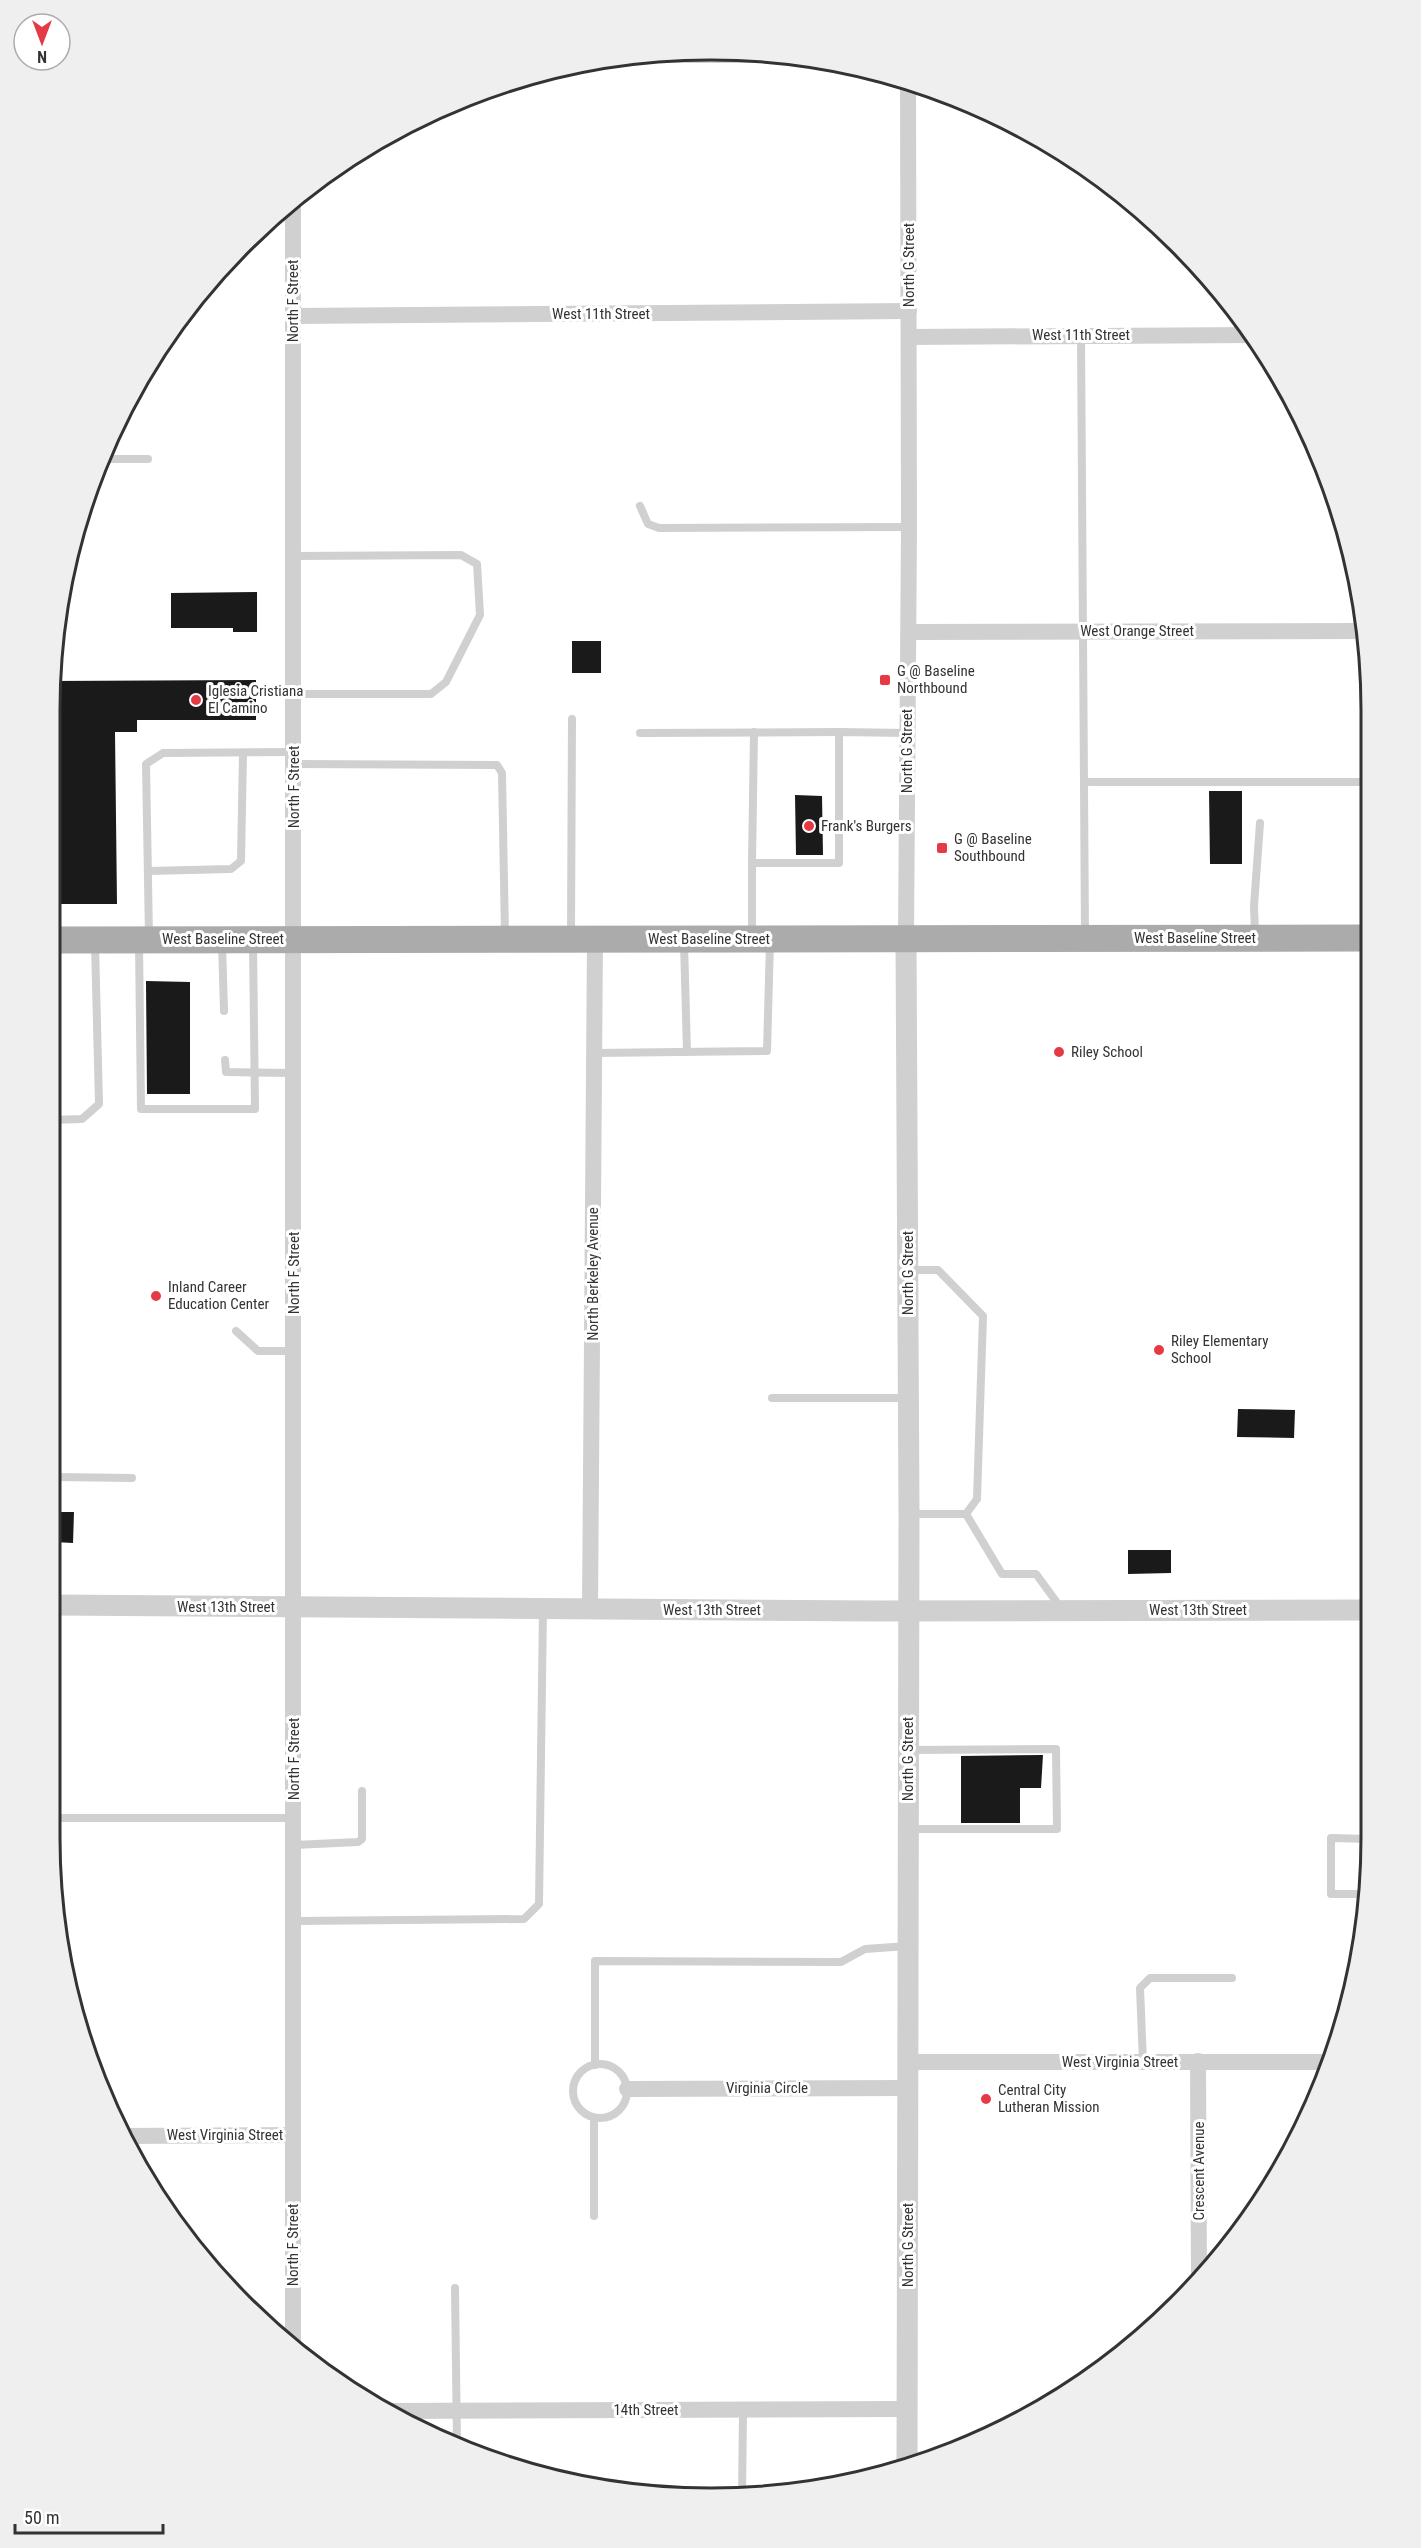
<svg xmlns="http://www.w3.org/2000/svg" width="1421" height="2548" font-family="'Roboto Condensed',sans-serif">
	<style>
		.building { fill: #1a1a1a }
		.lines { fill: none; stroke-linecap: round; stroke-linejoin: round }
		.service { stroke: #d0d0d0; stroke-width: 8 }
		.minor { stroke: #d0d0d0; stroke-width: 16 }
		.tertiary { stroke: #d0d0d0; stroke-width: 21 }
		.primary { stroke: #ababab; stroke-width: 27 }
		.poi-dot { fill: #e63946; stroke: #fff; stroke-width: 2 }
		.labels { text-anchor: middle; stroke-width: 6; stroke-linejoin: round; paint-order: stroke }
		.street-label { font-size: 15px; fill: #333; stroke: #fff }
		.poi-label { font-size: 15px; fill: #333; stroke: #fff; text-anchor: start }
		.rim { fill: none; stroke: #333; stroke-width: 3 }
	</style>
	<rect width="100%" height="100%" fill="#fff"/>
	<g class="building">
		<path d="M257,592v40h-24v-4h-62v-35z"/>
		<rect x="572" y="641" width="29" height="32"/>
		<path d="M256,680v40h-119v12h-22l2,172h-56l-1,-136h-9v-87z"/>
		<path d="M1209,791h33v73h-32z"/>
		<path d="M795,795l27,1 1,59h-27z"/>
		<path d="M146,981l44,1v112h-43z"/>
		<path d="M1238,1409l57,1 -1,28 -57,-1z"/>
		<path d="M54,1512h20l-1,31 -19,-1z"/>
		<path d="M1128,1550h43v23l-43,1z"/>
		<path d="M1043,1755l-2,33h-21v35h-59v-67z"/>
	</g>
	<g class="lines">
		<g class="service">
			<path d="M1081,336l4,599"/>
			<path d="M105,459h43"/>
			<path d="M640,506l8,18 11,4 250,-1"/>
			<path d="M293,694h138l15,-12 34,-67 -3,-51 -16,-9 -167,1"/>
			<path d="M640,733l199,-1"/>
			<path d="M294,764l203,1 5,8 3,162"/>
			<path d="M1084,782h282"/>
			<path d="M752,863l2,-131"/>
			<path d="M148,871l83,-2 10,-8 2,-108"/>
			<path d="M1255,933l-1,-27 6,-83"/>
			<path d="M571,934l1,-215"/>
			<path d="M752,935v-72h87v-131l68,1"/>
			<path d="M149,937l-3,-173 17,-11 131,-1"/>
			<path d="M222,942l2,69"/>
			<path d="M684,942l3,110"/>
			<path d="M139,943l2,166h114l-2,-165"/>
			<path d="M594,1053l173,-2 3,-109"/>
			<path d="M225,1060l1,12 67,1"/>
			<path d="M52,1120l30,-1 17,-15 -4,-160"/>
			<path d="M908,1270h30l45,46 -6,183 -11,15h-57"/>
			<path d="M236,1331l22,20h36"/>
			<path d="M772,1398h136"/>
			<path d="M54,1477l78,1"/>
			<path d="M966,1514l36,60h34l25,34"/>
			<path d="M55,1818h238"/>
			<path d="M909,1829h148l-1,-80 -146,1"/>
			<path d="M294,1845l64,-3 4,-3v-48"/>
			<path d="M1367,1894h-36v-56l39,1"/>
			<path d="M294,1921l230,-2 15,-15 4,-295"/>
			<path d="M1143,2062l-3,-74 10,-10h82"/>
			<circle cx="600" cy="2091" r="27"/>
			<path d="M595,2065v-104l246,1 24,-13 43,-3"/>
			<path d="M594,2216v-98"/>
			<path d="M455,2288l2,157"/>
			<path d="M742,2497l1,-87"/>
		</g>
		<g class="minor">
			<path d="M645,55h139"/>
			<path d="M293,316l616,-5"/>
			<path d="M909,337l344,-2"/>
			<path d="M909,632l457,-1"/>
			<path d="M906,938l3,-411 -1,-446"/>
			<path d="M590,1609l5,-670"/>
			<path d="M1198,2061l1,221"/>
			<path d="M908,2062h423"/>
			<path d="M627,2089l281,-1"/>
			<path d="M121,2136l172,-1"/>
			<path d="M293,2346v-2146"/>
			<path d="M385,2411l522,-2"/>
		</g>
		<g class="tertiary">
			<path d="M906,938l3,576 -2,951"/>
			<path d="M54,1605l824,6 491,-1"/>
		</g>
		<path class="primary" d="M52,940l1315,-2"/>
	</g>
	<g class="poi-dot">
		<rect x="879" y="674" width="12" height="12" rx="3"/>
		<circle cx="196" cy="700" r="6"/>
		<circle cx="809" cy="826" r="6"/>
		<rect x="936" y="842" width="12" height="12" rx="3"/>
		<circle cx="1059" cy="1052" r="6"/>
		<circle cx="156" cy="1296" r="6"/>
		<circle cx="1159" cy="1350" r="6"/>
		<circle cx="986" cy="2099" r="6"/>
	</g>
	<g class="labels">
		<g class="street-label">
			<text transform="translate(909 265) rotate(-90)" y="5">North G Street</text>
			<text transform="translate(293 301) rotate(-90)" y="5">North F Street</text>
			<text x="601" y="319">West 11th Street</text>
			<text x="1081" y="340">West 11th Street</text>
			<text x="1137" y="636">West Orange Street</text>
			<text transform="translate(907 751) rotate(-90)" y="5">North G Street</text>
			<text transform="translate(294 787) rotate(-90)" y="5">North F Street</text>
			<text x="1195" y="943">West Baseline Street</text>
			<text x="223" y="944">West Baseline Street</text>
			<text x="709" y="944">West Baseline Street</text>
			<text transform="translate(294 1273) rotate(-90)" y="5">North F Street</text>
			<text transform="translate(908 1273) rotate(-90)" y="5">North G Street</text>
			<text transform="translate(593 1274) rotate(-90)" y="5">North Berkeley Avenue</text>
			<text x="226" y="1612">West 13th Street</text>
			<text x="712" y="1615">West 13th Street</text>
			<text x="1198" y="1615">West 13th Street</text>
			<text transform="translate(294 1759) rotate(-90)" y="5">North F Street</text>
			<text transform="translate(908 1759) rotate(-90)" y="5">North G Street</text>
			<text x="1120" y="2067">West Virginia Street</text>
			<text x="767" y="2093">Virginia Circle</text>
			<text x="225" y="2140">West Virginia Street</text>
			<text transform="translate(1199 2171) rotate(-90)" y="5">Crescent Avenue</text>
			<text transform="translate(293 2245) rotate(-90)" y="5">North F Street</text>
			<text transform="translate(908 2245) rotate(-90)" y="5">North G Street</text>
			<text x="646" y="2415">14th Street</text>
		</g>
		<g class="poi-label">
			<text x="897" y="676">G @ Baseline<tspan x="897" dy="17">Northbound</tspan></text>
			<text x="208" y="696">Iglesia Cristiana<tspan x="208" dy="17">El Camino</tspan></text>
			<text x="821" y="831">Frank's Burgers</text>
			<text x="954" y="844">G @ Baseline<tspan x="954" dy="17">Southbound</tspan></text>
			<text x="1071" y="1057">Riley School</text>
			<text x="168" y="1292">Inland Career<tspan x="168" dy="17">Education Center</tspan></text>
			<text x="1171" y="1346">Riley Elementary<tspan x="1171" dy="17">School</tspan></text>
			<text x="998" y="2095">Central City<tspan x="998" dy="17">Lutheran Mission</tspan></text>
		</g>
	</g>
	<path d="M0 0H1421V2548H0ZM710 60H711A650 650 0 0 1 1361 710V1838A650 650 0 0 1 711 2488H710A650 650 0 0 1 60 1838V710A650 650 0 0 1 710 60Z" fill="#efefef" fill-rule="evenodd"/>
	<path class="rim" d="M710 60H711A650 650 0 0 1 1361 710V1838A650 650 0 0 1 711 2488H710A650 650 0 0 1 60 1838V710A650 650 0 0 1 710 60Z"/>
	<g transform="translate(42 42) rotate(180)"><circle r="28" fill="#ffffff" stroke="#adadad" stroke-width="1.5"/>
	<path d="M0-4.5L10 22L0 15L-10 22Z" fill="#e63946"/>
	<text y="-9" font-size="16" font-weight="bold" text-anchor="middle" fill="#333333">N</text>
	</g>
	<path d="M15 2524v9h148v-9" fill="none" stroke="#333333" stroke-width="3"/>
	<text x="24" y="2524" font-size="18" fill="#333333" stroke="#ffffff" stroke-width="4.5" paint-order="stroke">50 m</text>
</svg>
